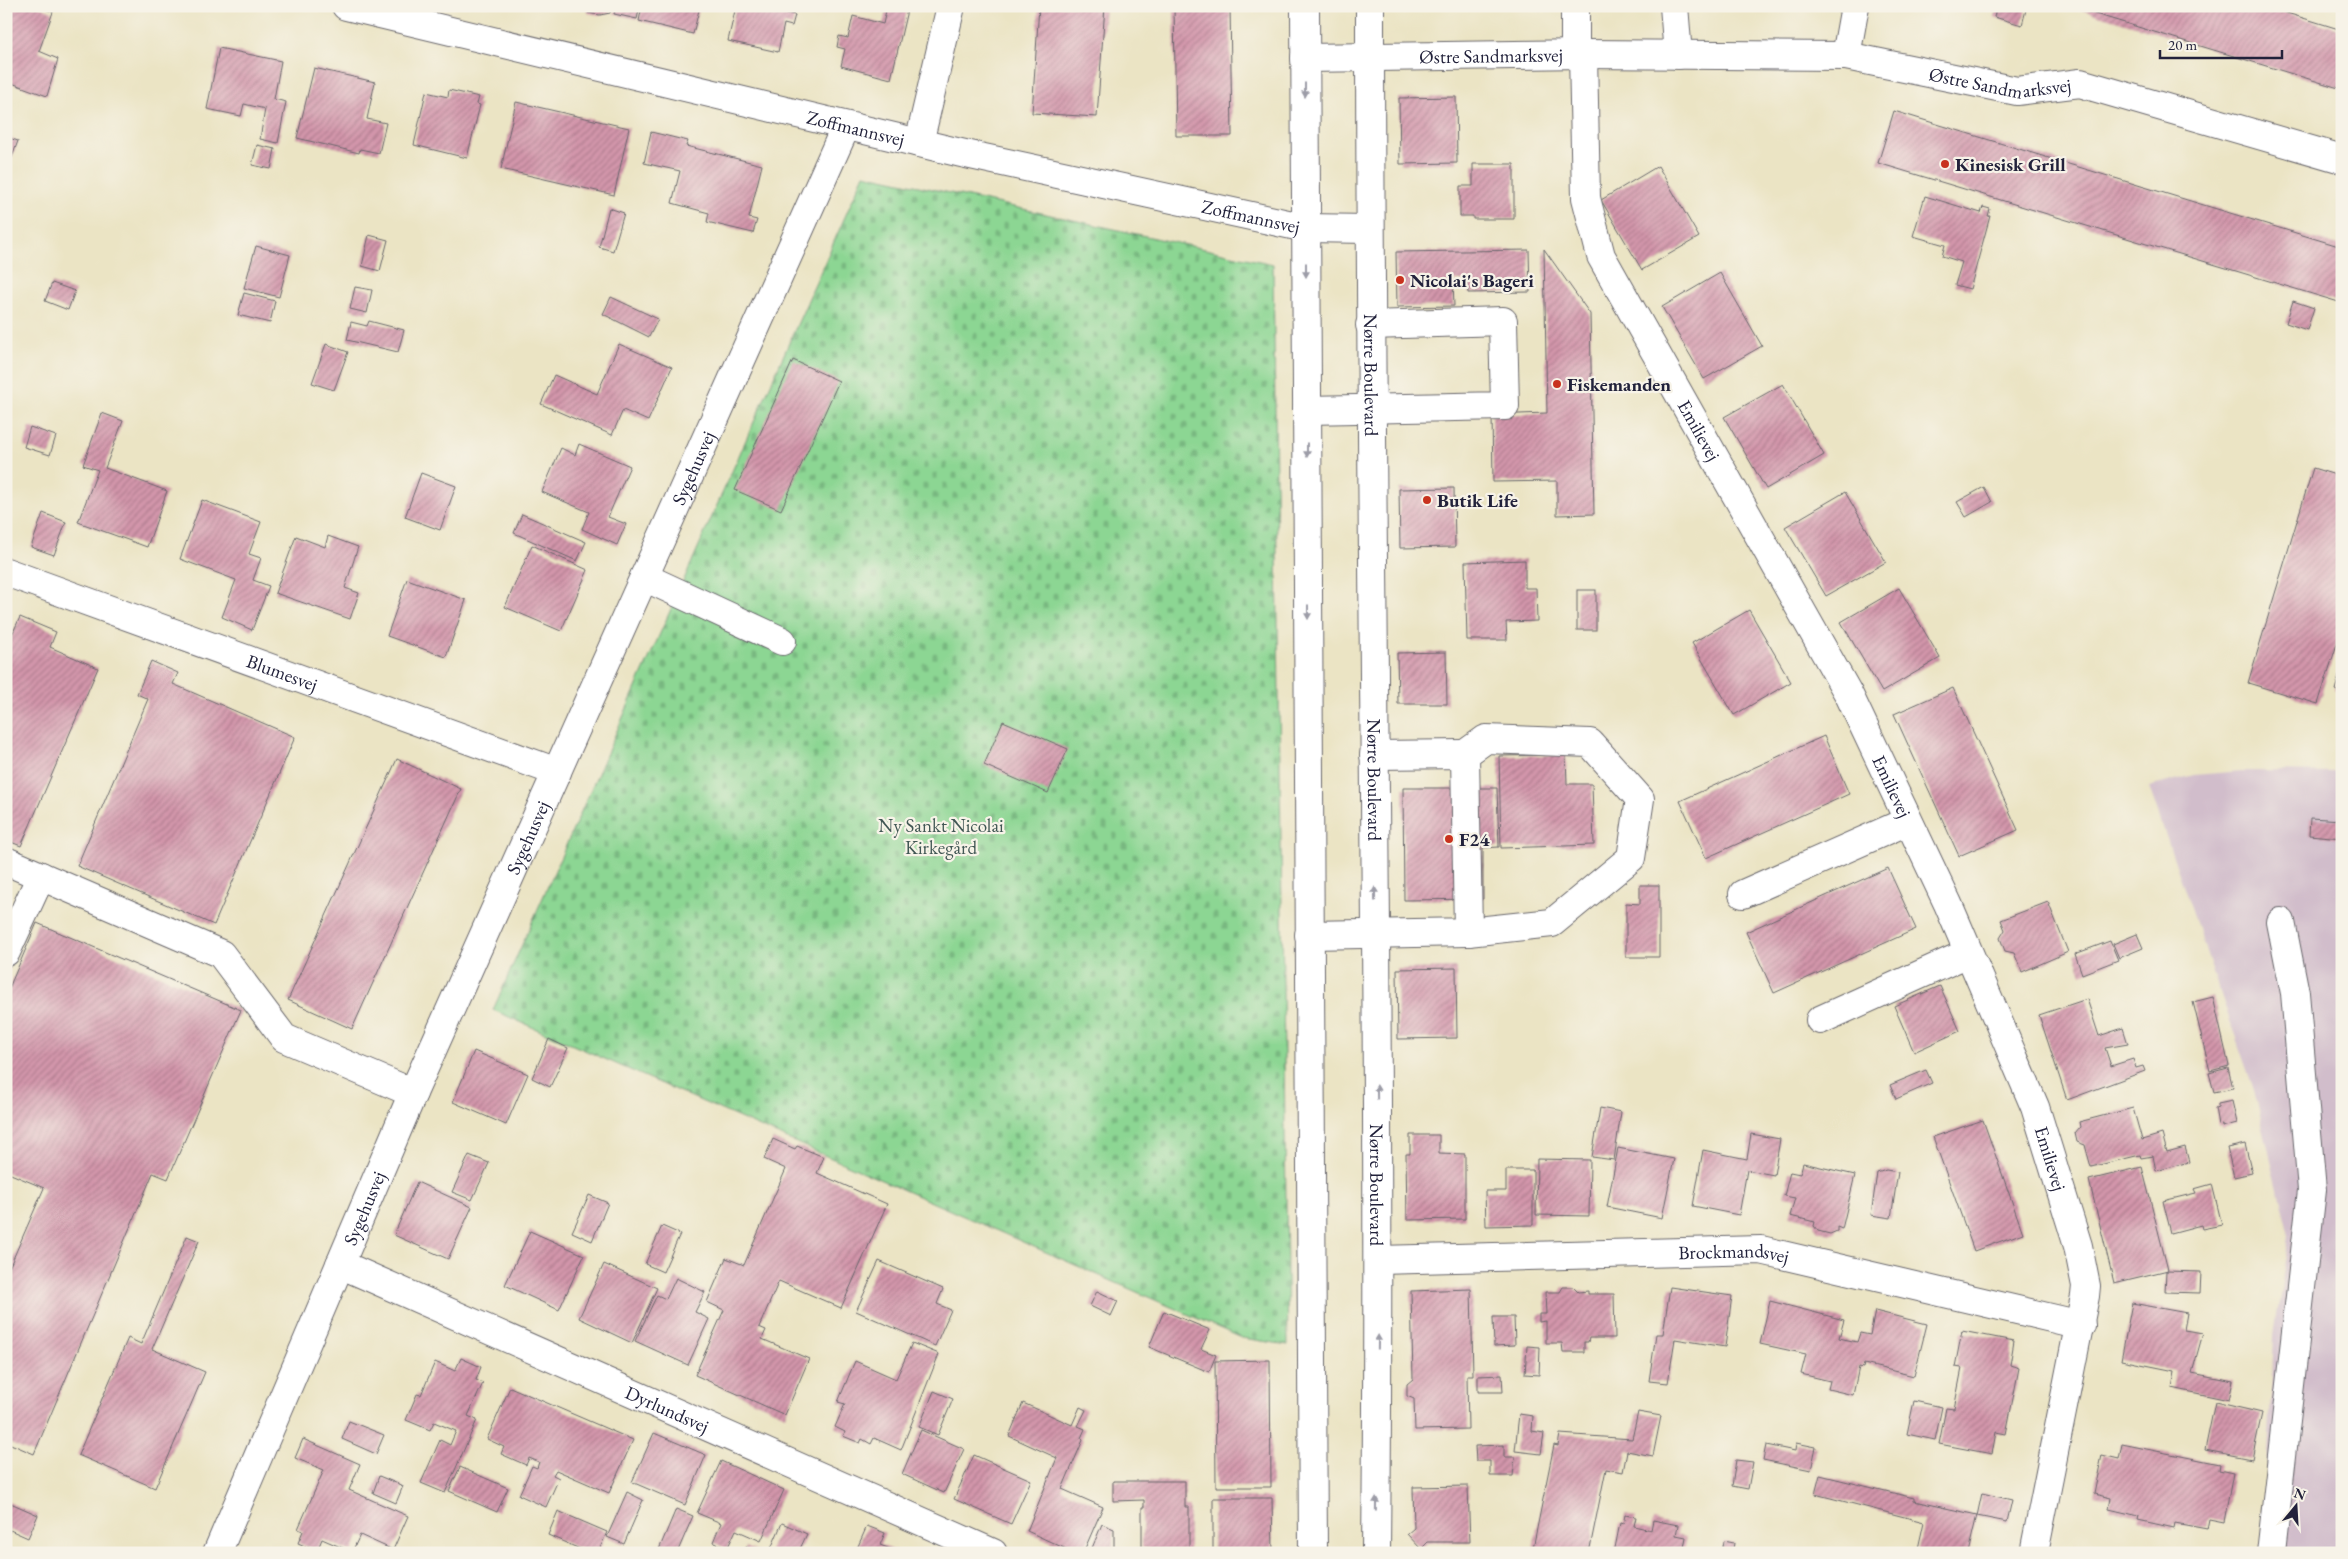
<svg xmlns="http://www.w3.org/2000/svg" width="2348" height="1559" font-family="'EB Garamond',serif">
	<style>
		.industrial { fill: #d1bdcb }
		.cemetery { fill: url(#cemetery-stones); stroke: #577c67 }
		.building { fill: url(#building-hatch) }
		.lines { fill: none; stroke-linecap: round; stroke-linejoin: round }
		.minor-casing { stroke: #68666b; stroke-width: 30 }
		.minor { stroke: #fff; stroke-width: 28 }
		.oneway { fill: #9c9ca7 }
		.poi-dot { fill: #c8321e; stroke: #f7f3e8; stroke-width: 2 }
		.labels { text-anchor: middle; stroke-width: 4.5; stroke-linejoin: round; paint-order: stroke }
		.street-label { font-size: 19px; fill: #22223b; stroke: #f7f3e8 }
		.poi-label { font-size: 19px; font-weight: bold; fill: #22223b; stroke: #f7f3e8; text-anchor: start }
		.park-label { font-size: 19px; fill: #425855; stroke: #f7f3e8 }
	</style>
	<defs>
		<pattern id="cemetery-stones" width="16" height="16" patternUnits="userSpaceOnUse" patternTransform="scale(1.25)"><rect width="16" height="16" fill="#8cd693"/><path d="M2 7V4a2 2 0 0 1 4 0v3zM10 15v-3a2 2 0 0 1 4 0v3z" fill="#78b780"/></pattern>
		<pattern id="building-hatch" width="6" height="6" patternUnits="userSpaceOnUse" patternTransform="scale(1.25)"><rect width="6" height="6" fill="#d396ab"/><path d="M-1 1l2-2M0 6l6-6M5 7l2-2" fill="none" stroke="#ab7a8c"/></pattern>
	</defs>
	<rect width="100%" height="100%" fill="#f7f3e8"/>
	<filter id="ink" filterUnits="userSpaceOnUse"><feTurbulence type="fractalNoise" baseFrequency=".02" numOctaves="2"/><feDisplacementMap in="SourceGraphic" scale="10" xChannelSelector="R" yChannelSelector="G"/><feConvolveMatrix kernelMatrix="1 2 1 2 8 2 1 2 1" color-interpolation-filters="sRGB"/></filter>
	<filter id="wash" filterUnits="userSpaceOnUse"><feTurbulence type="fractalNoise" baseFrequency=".0096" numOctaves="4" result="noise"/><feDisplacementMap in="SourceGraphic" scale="20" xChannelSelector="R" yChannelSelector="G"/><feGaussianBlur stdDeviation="1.12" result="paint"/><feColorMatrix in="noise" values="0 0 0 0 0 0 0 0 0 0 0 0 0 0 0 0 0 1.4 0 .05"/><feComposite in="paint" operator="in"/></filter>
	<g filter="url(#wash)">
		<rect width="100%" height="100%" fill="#ebe4c4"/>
		<path class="industrial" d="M2242,771l100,1v781h-79l11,-216 15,-102 -35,-145 -105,-303 45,-12z"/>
		<path class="cemetery" d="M864,174l409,90 15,1081 -46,-7 -749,-328z"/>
		<g id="blocks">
			<g class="building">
				<path d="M6,6h31l16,6 -14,39 19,8 -11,37 -41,-15z"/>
				<path d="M584,6h28l-2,7 -10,2 -12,-2z"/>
				<path d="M616,6h24l-3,13 -23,-5z"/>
				<path d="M642,6h58l-7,28 -54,-13z"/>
				<path d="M736,6h52l-2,7 9,2 -3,11 -8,-2 -6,28 -50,-11z"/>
				<path d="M887,6h21l-17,73 -50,-13 4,-17 -8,-2 2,-11 9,2 5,-22 30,8z"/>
				<path d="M1039,6h66l-8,111 -65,-4z"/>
				<path d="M1174,6h56l2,130h-56z"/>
				<path d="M1997,6h30l-5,19 -28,-8z"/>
				<path d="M2264,6l78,24v59l-270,-82z"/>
				<path d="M219,48l62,13 -7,38 12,3 -8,41 -18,-4 5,-30 -21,-5 -3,12 -34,-7z"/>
				<path d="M314,68l61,14 -8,37 19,4 -7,30 -19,-4 -1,4 -62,-15z"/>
				<path d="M449,90l30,7 -2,7 3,1 -13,53 -53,-13 12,-53 22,5z"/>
				<path d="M1456,97l1,66 -57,1 -1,-66z"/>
				<path d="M516,102l113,26 -15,67 -113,-26z"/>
				<path d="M1894,111l448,136v56l-464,-140z"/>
				<path d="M651,132l37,9 -2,5 76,19 -13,53 8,2 -4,13 -46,-11 2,-9 -37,-10 8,-32 -36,-8z"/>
				<path d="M6,137l12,4 -12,32z"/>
				<path d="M257,145l18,4 -4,20 -19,-4z"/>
				<path d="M1473,164h41v55h-41v-3h-13v-30h13z"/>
				<path d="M1658,166l41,71 -57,33 -41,-70z"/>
				<path d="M1925,196l56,17 2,-6 7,2 -2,7h2l-20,73 -15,-4 7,-23 -20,-6 3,-11 -32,-9z"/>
				<path d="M609,208l15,5 -11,38 -14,-4z"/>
				<path d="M369,235l19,5 -8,31 -18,-5z"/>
				<path d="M256,246l34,9 -11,42 -35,-9z"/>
				<path d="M1544,249l46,65 4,200 -37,1v-34l-64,1 -1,-67 55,-2z"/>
				<path d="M1529,250l1,42 -62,1 -1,-12h-14l1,25 -57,1 -1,-55z"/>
				<path d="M1720,273l42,73 -58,33 -42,-72z"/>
				<path d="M52,283l23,8 -7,19 -23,-9z"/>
				<path d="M355,287l17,3 -5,23 -17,-4z"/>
				<path d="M244,293l31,8 -5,22 -32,-8z"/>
				<path d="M611,297l47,22 -9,18 -46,-23z"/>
				<path d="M2293,301l21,7 -7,22 -21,-7z"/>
				<path d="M369,321l35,9 -6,22 -51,-12 4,-18 16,4z"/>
				<path d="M326,344l22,8 -14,38 -22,-7z"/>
				<path d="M619,344l53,23 -24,54 -25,-11 -11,25 -71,-31 13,-29 43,19z"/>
				<path d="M793,360l46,21 -58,129 -46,-20z"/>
				<path d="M1783,384l41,71 -58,34 -42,-72z"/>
				<path d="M102,413l21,8 -18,47 62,23 -20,56 -69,-25 20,-52 -15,-5z"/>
				<path d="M30,427l26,9 -6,19 -26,-8z"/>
				<path d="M579,444l51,22 -22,51 18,7 -9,21 -35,-16 7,-17 -47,-20 19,-44 14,7z"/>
				<path d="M2313,468l29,9v151l-24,76 -70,-21z"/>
				<path d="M421,473l35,13 -16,44 -35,-13z"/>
				<path d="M1984,487l8,15 -26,15 -9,-15z"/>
				<path d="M1454,488l1,59 -55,1 -1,-59z"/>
				<path d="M1845,492l41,70 -60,34 -41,-69z"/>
				<path d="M202,500l59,22 -12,32 12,4 -8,22 16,6 -17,44 -30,-13 14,-37 -56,-21z"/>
				<path d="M43,513l23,9 -12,33 -23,-8z"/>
				<path d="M522,514l64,28 -9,19 -63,-28z"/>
				<path d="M296,536l29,11 3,-11 30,11 -13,41 14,5 -9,26 -75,-26z"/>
				<path d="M532,545l56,25 -27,61 -56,-24z"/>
				<path d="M1525,560v28h11l1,33 -31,1 1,18h-40l-2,-78z"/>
				<path d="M407,579l59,21 -20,57 -59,-21z"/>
				<path d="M1899,588l41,70 -58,34 -41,-70z"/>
				<rect x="1577" y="590" width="19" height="40"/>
				<path d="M1749,610l42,72 -57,33 -42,-72z"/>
				<path d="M20,617l36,15 -6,15 48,21 -77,178 -15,-6v-192z"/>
				<path d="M1446,652l1,52h-49l-1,-51z"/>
				<path d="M151,661l27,12 -5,11 122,53 -81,188 -137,-59 71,-167 -11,-5z"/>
				<path d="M2341,670h1v23l-7,-3z"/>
				<path d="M1953,688l65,142 -59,26 -65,-142z"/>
				<path d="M1003,721l65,28 -20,44 -64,-28z"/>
				<path d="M1824,736l25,58 -143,64 -26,-57z"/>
				<path d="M1566,755l1,29h25l2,61 -93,3 -2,-92z"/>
				<path d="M397,759l64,30 -109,240 -64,-29z"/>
				<path d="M1403,788h94l2,59 -16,1v51l-79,1z"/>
				<path d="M2310,818l32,2v18l-33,-3z"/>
				<path d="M1888,868l28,61 -142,64 -28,-61z"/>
				<path d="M1640,885h19v72h-33v-54l14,1z"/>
				<path d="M2048,902l20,50 -46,20 -8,-19 -9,-2 -5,-13 5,-8 -4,-10z"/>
				<path d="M37,923l204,87 -73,169 -15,-6 -119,281 -28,-12v-167l38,-87 -38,-16v-177z"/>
				<path d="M2137,934l6,14 -24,10 -6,-14z"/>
				<path d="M2110,941l8,19 -36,14 -7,-20z"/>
				<path d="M1456,968l1,70 -59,1 -1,-70z"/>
				<path d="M1940,986l20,45 -46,21 -20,-46z"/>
				<path d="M2213,997l16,69 -19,5 -17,-69z"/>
				<path d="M2087,999l12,37 24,-8 5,16 -23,4 6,18 22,-7 3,9 7,-2 2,5 -78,29 -28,-85z"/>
				<path d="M549,1039l19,9 -18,39 -18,-9z"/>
				<path d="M474,1051l54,23 -22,51 -53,-23z"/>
				<path d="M2228,1068l5,20 -19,4 -5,-19z"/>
				<path d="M1926,1070l6,13 -36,16 -6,-14z"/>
				<path d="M2232,1101l5,22 -15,4v-3l-4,1 -3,-17 3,-1v-3z"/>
				<path d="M1600,1108l21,4 -7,48 -22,-3z"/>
				<path d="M2133,1108l9,32 20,-6 5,18 18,-5 4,15 -33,9 -3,-15 -12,2 -1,-3 -49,12 -6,-22 -8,-3 -2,-9 5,-6 -1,-5z"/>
				<path d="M1983,1120l40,113 -49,18 -41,-114z"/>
				<path d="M1751,1134l29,5 -6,36 -27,-5 -8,45 -46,-9 10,-56 44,9z"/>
				<path d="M1410,1135h29v18l26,1v65l-58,1 -1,-66h4z"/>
				<path d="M773,1139l22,10 2,-3 27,11 -7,16 70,31 -46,104 -62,-27 -20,46 7,3 -4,9 47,20 -24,56 -90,-40 29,-65 -17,-8 19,-44 18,7 42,-96 -22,-10z"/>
				<path d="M2245,1144l7,29 -18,4 -7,-29z"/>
				<path d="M1618,1148l56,11 -12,59 -55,-11z"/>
				<path d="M469,1155l20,8 -17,37 -20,-8z"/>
				<path d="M1537,1159l53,1 -1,56 -53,-1z"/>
				<path d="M1803,1163l52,12 -13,54 -5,-2v4l-7,3 -12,-3 -4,-5 1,-4 -25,-6 5,-18 -11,-2 6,-24 10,2z"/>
				<path d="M2142,1167l26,103 -54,13 -25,-103z"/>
				<path d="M1506,1170h27v55l-47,1 -1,-35h21z"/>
				<path d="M1886,1170l12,2 -7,46 -20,-3 6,-42z"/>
				<path d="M417,1182l55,25 -24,52 -54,-24z"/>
				<path d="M2212,1184l10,41 -20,4 -1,-4 -30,8 -8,-32 33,-8 -2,-4z"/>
				<path d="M589,1195l19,8 -16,38 -20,-9z"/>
				<path d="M662,1226l18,8 -17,38 -18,-8z"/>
				<path d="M530,1231l54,24 -25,55 -54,-25z"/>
				<path d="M187,1236l12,5 -47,108 53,23 -50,116 -77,-33 50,-117 13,6z"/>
				<path d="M879,1261l64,28 -6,15 14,6 -16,36 -79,-35z"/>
				<path d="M604,1264l53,24 -25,55 -53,-25z"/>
				<path d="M2166,1271l35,1 -1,21 -35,-1z"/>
				<path d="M676,1278l29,14 -10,20 14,7 -21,46 -53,-24 22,-46 9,4z"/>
				<path d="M1563,1287h10l5,5 10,-1v3h26l1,44h-26l-1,4h-4v10h-21l-1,-9h-16v-22l-7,1v-8h7l-1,-22h15z"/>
				<path d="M1670,1287l62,9 -7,51 -50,-8 -7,44 -19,-2 7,-47h7z"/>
				<path d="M1471,1289l2,86h-6l1,54 -53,1 -1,-31 -7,-3v-12l6,-5 -2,-88z"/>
				<path d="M1097,1291l21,10 -7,15 -21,-10z"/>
				<path d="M1770,1301l74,19 -5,18 18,4 3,-9 10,2 5,-24 52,13 -13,52 -50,-12 -1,4 -4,-1 -6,28 -25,-6 2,-8 -29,-7 5,-20 -46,-10z"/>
				<path d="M2132,1303l55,10 -3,17 19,3 -11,40 41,8 -4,19 -57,-12 3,-17 -54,-11z"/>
				<path d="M1164,1311l46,19 -9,19 15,6 -7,17 -60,-25z"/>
				<path d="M1493,1317h21l1,28 -21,1z"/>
				<path d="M1962,1331l52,10 -4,24 9,3 -13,66 -10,-2 -4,22 -53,-10 7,-36 8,1 8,-41 -7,-1z"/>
				<path d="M912,1343l27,11 -38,96 -27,-12 -3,6 -9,-5 -2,4 -17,-7 2,-4 -10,-5 10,-23 -7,-2 17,-41 41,18z"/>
				<path d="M1527,1346l13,1 -1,28 -14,-1z"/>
				<path d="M461,1358l20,9 -5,13 7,3 -15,33 9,4 -32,73 -24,-10 19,-43 10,5 6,-14 -22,-9 -4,8 -24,-10 11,-26 4,1 14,-33 20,9z"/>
				<path d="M1270,1360l1,127h-55l-1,-126z"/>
				<path d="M1502,1375l1,17h-25v-16z"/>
				<path d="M510,1387l123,53 -24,53 -53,-23 -3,5 6,3 -13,29 -27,-12 13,-29 5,2 2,-6 -10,-4 -3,7 -25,-11 3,-7 -17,-8z"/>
				<path d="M934,1391l19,8 -15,36 -19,-8z"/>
				<path d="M1914,1401l28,6 -7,33 -28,-6z"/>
				<path d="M2215,1402l47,11 -10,46 -47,-9z"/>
				<path d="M1023,1403l49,22 8,-18 6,3 -8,16 7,3 -4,9 2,2 -21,49 41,18 -20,46h-8l-48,-22 30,-73 -48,-22z"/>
				<path d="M1638,1412l23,4 -8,40 -26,-5 -4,21 -17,-3 -17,84h-57l22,-108 4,1 2,-12 72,5z"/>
				<path d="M1519,1414l14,2 -1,15 12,2 -3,21 -26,-3z"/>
				<path d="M349,1421l35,14 -8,19 -34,-15z"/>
				<path d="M921,1430l43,19 -20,44 -42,-19z"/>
				<path d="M654,1433l52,22 -21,50 -53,-23z"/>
				<path d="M303,1439l57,25 -11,26 59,26 -15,34 -33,-15 -8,17 -30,-13 -5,12 -19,-8 5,-12 -5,-2 26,-59 -29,-12z"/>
				<path d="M1796,1443l20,4 -5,23 -48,-10 3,-15 29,6z"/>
				<path d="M2122,1444l98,20 -1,6 14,3 -9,49 -15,-3 -2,10 -32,-6 -1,5 -36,-8 1,-4 -30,-7 2,-11 -17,-4 8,-39 17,4z"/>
				<path d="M1504,1445v12h11l-2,19h-23v-15h-14l-1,-15z"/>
				<path d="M974,1455l57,25 -20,44 -57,-25z"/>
				<path d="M1736,1460l17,2 -5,27 -16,-3z"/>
				<path d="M721,1461l63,29 -23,51 -25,-11 -9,19 -14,-7 8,-19 -24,-10z"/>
				<path d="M460,1467l48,21 -11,24 -48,-21z"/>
				<path d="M1820,1475l94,23v3l63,14 -9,38h-51l7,-31 -109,-28z"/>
				<path d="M379,1476l24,10 -7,17 -23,-10z"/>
				<path d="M1113,1481h72v26h4v43l7,-1v4h-49l2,-5h-7v-41h2v-7l-31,1z"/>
				<path d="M1468,1486l2,56h-42l-7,7 -14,-15 7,-6 -1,-41z"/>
				<path d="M627,1492l16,8 -19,44 -17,-7z"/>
				<path d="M1982,1493l30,7 -5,22 -30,-6z"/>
				<path d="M1213,1498h59l1,55h-60z"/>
				<path d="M6,1501l32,14 -10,23 -18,-8 -4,9z"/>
				<path d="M676,1509l17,7 -16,37h-17l-2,-1z"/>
				<path d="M558,1511l49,21 -9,21h-9l-41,-18z"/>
				<path d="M1625,1515l11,2 -2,9 17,4 2,-10 25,5 -2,10 10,2 -3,16h-69l6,-30 3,1z"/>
				<path d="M782,1523l25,11 -9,19h-29z"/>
				<path d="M1102,1524l12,5v24h-24z"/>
				<path d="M867,1526l18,7 -5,12 21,8h-46z"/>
				<path d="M1724,1541l10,2 -1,6 13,4h-24z"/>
				<path d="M746,1547l14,6h-16z"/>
			</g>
		</g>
	</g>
	<g filter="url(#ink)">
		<use href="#blocks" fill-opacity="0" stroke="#68666b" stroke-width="1"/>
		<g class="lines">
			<defs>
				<g id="minor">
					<path id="s1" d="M346,6l615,147 345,75 63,1"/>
					<path d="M1305,6l8,1547"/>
					<path id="s2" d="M1370,6c0,516 11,1031 6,1547"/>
					<path d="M1575,6v49"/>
					<path d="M1674,6l4,49"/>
					<path id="s3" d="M1583,54l3,144 15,58 248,439 99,209 87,203 43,139 8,40 -1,10 -51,257"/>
					<path d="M1846,56l9,-50"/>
					<path id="s4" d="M1305,58l278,-4 263,2 171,35 63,-8 262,76"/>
					<path d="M919,143l32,-137"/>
					<path d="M1307,410l198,-4 -2,-85 -133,4"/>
					<path id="s5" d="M6,572l551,200"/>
					<path d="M644,577l138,64"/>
					<path d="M1465,754l21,-15 104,4 50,56 -9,59 -79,65 -84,9"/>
					<path d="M6,861l215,93 63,84 129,55"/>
					<path d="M1743,894l165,-73"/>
					<path d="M1309,935l159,-3 -3,-178 -91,1"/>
					<path d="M6,952l35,-76"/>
					<path d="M1820,1020l148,-67"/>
					<path id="s6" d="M1379,1260l382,-10 320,75"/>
					<path id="s7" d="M340,1264l653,289"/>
					<path id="s8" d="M217,1553l196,-460 433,-967"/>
					<path d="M2271,1553l41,-363 -17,-197 -14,-71"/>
				</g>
			</defs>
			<use href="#minor" class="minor-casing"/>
			<use href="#minor" class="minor"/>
		</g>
		<defs><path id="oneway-solid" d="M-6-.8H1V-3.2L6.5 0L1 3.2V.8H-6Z" transform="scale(1.25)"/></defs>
		<g class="oneway">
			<use href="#oneway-solid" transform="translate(1305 90) rotate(90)"/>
			<use href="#oneway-solid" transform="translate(1306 270) rotate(90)"/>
			<use href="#oneway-solid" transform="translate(1307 450) rotate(90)"/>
			<use href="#oneway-solid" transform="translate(1308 612) rotate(90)"/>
			<use href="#oneway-solid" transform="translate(1375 894) rotate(-91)"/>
			<use href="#oneway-solid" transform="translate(1377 1092) rotate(-91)"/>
			<use href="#oneway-solid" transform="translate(1378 1342) rotate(-89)"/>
			<use href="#oneway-solid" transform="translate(1376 1504) rotate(-89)"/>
		</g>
	</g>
	<g class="poi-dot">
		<circle cx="1945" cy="164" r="5"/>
		<circle cx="1400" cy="280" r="5"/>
		<circle cx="1557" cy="384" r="5"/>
		<circle cx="1427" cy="500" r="5"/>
		<circle cx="1449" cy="839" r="5"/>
	</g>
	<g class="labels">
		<g class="street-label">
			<text dy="7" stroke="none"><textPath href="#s4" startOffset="186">Østre Sandmarksvej</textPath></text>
			<text dy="7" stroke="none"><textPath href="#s4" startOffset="698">Østre Sandmarksvej</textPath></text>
			<text dy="7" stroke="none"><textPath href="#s1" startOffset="524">Zoffmannsvej</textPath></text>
			<text dy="7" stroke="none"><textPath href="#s1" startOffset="929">Zoffmannsvej</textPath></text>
			<text dy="7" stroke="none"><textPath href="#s2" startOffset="369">Nørre Boulevard</textPath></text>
			<text dy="7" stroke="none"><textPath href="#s3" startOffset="404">Emilievej</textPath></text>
			<text dy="7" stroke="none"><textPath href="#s8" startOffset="1185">Sygehusvej</textPath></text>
			<text dy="7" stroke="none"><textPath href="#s5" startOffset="294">Blumesvej</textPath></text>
			<text dy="7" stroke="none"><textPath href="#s2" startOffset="774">Nørre Boulevard</textPath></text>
			<text dy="7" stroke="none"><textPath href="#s3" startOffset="809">Emilievej</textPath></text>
			<text dy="7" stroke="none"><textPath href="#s8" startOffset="780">Sygehusvej</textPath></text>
			<text dy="7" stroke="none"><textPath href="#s3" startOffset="1214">Emilievej</textPath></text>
			<text dy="7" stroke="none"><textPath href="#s2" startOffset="1179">Nørre Boulevard</textPath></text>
			<text dy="7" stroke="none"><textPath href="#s8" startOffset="375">Sygehusvej</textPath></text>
			<text dy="7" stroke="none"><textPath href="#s6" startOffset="355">Brockmandsvej</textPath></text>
			<text dy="7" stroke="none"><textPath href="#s7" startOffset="358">Dyrlundsvej</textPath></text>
		</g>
		<g class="poi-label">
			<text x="1955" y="171">Kinesisk Grill</text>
			<text x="1410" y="287">Nicolai's Bageri</text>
			<text x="1567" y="391">Fiskemanden</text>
			<text x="1437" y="507">Butik Life</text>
			<text x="1459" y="846">F24</text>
		</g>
		<g class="park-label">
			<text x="941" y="832">Ny Sankt Nicolai<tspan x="941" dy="22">Kirkegård</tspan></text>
		</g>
	</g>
	<rect width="2348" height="1559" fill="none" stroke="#f7f3e8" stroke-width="25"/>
	<g transform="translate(2296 1506) rotate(18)" stroke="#f7f3e8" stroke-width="4" paint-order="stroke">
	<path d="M0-4L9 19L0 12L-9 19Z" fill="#22223b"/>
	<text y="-8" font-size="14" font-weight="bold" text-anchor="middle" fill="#22223b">N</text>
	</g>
	<path d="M2160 50v8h122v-8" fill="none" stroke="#22223b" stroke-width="2.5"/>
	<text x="2168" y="50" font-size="15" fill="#22223b" stroke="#f7f3e8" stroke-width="4" paint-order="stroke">20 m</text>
</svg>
